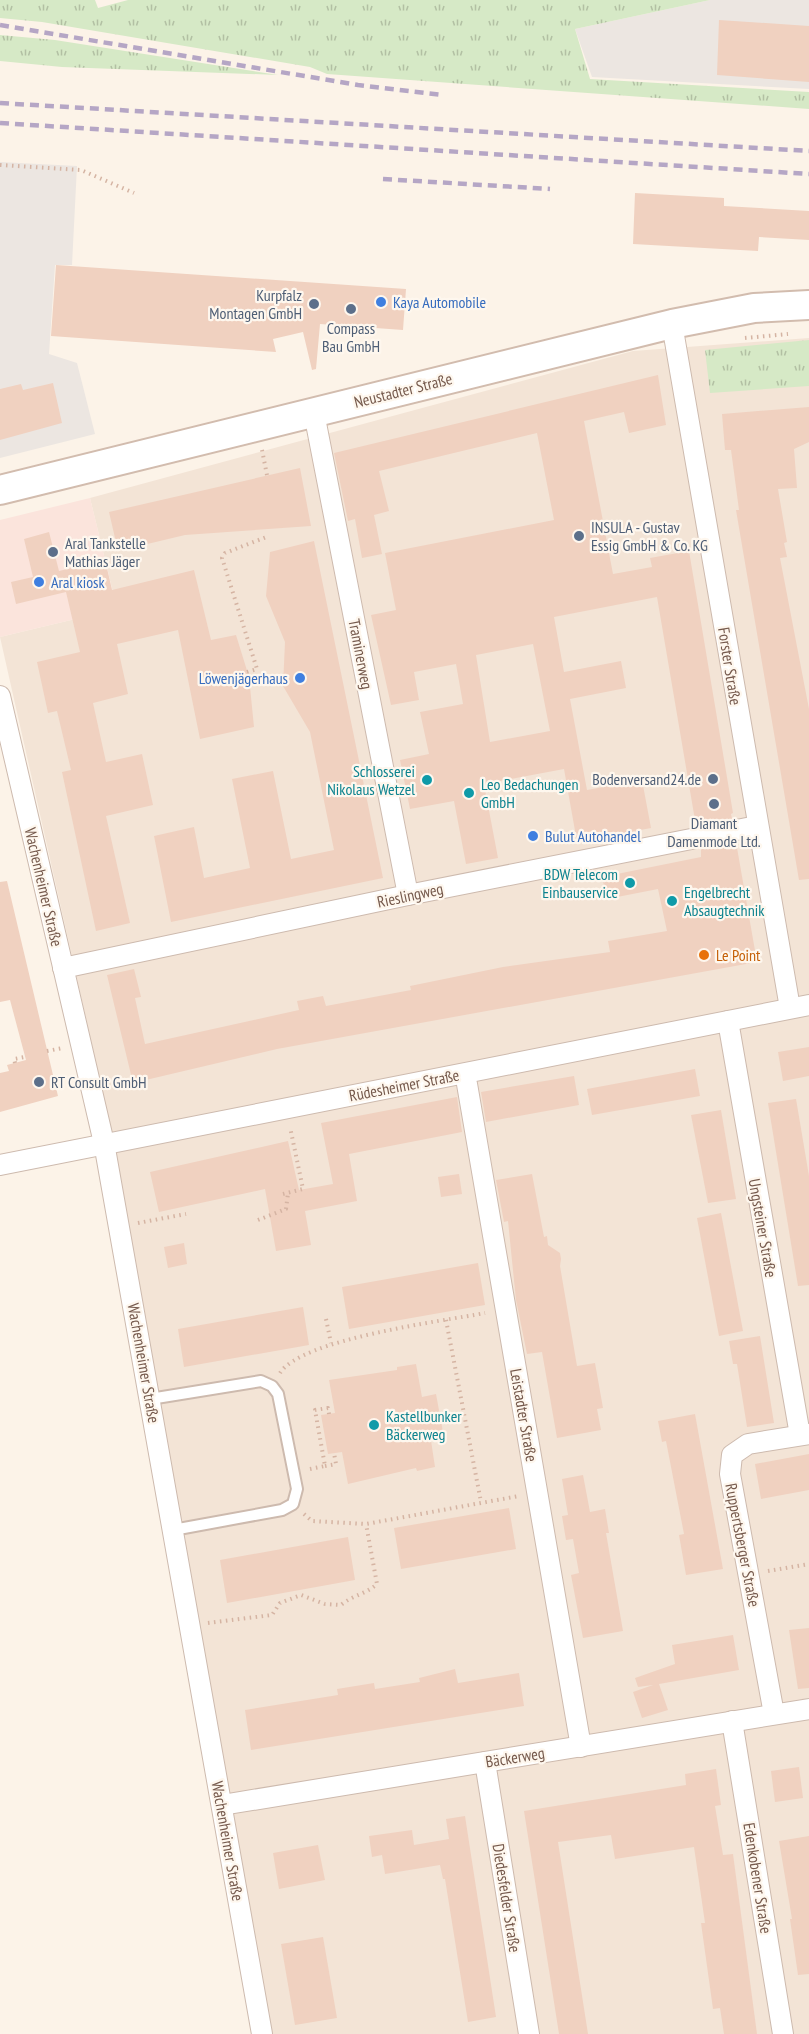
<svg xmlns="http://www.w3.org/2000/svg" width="809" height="2034" font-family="'PT Sans Narrow',sans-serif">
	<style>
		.residential { fill: #f3e4d6 }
		.commercial { fill: #fbe4dc }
		.industrial { fill: #ece6e1 }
		.grass { fill: url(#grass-tufts) }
		.building { fill: #f0d1c0; fill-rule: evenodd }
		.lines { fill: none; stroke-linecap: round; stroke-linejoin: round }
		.lane-casing { stroke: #cdbaae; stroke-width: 14 }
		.street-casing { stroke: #cdbaae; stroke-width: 22 }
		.secondary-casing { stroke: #d2bcae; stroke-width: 32 }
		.path { stroke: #d5b4a3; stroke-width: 4; stroke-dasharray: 1.5 4.5; stroke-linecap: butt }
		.lane { stroke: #fff; stroke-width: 10 }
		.street { stroke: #fff; stroke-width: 20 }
		.secondary { stroke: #fff; stroke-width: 28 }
		.rail { stroke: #b5a6c5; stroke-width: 4.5; stroke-dasharray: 9 6; stroke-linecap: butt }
		.shop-dot { fill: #3f7fe0; stroke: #fef7ee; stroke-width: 2 }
		.service-dot { fill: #5c6f8a; stroke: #fef7ee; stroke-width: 2 }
		.culture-dot { fill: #0f9aa8; stroke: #fef7ee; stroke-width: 2 }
		.food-dot { fill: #e8710a; stroke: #fef7ee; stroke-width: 2 }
		.labels { text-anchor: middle; stroke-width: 4.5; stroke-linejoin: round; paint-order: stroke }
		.service-label { font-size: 16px; fill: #4e5e75; stroke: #fef7ee; text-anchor: start }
		.shop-label { font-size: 16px; fill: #366cbe; stroke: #fef7ee; text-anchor: start }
		.street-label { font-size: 16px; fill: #75594c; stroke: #fef7ee }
		.culture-label { font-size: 16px; fill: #0d838f; stroke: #fef7ee; text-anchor: start }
		.food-label { font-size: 16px; fill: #c56008; stroke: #fef7ee; text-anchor: start }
	</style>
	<defs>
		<pattern id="grass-tufts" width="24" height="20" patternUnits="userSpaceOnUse" patternTransform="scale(1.5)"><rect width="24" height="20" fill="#d6e9c6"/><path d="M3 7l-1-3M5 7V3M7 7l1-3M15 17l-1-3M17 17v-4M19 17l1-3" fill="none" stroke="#b2c0a3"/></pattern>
	</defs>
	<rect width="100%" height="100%" fill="#fcf3e8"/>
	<path class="residential" d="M809,338v1696h-540l-159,-909 -110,-488 117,-28 -27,-111 543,-147z"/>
	<path class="commercial" d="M90,498l27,111 -117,28v-117z"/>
	<g class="industrial">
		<path d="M710,0h99v89l-217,-12 -17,-48z"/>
		<path d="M0,162l77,4 -5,99h-17l-6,89 28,9 18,71 -95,24z"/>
	</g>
	<g class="grass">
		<path d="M0,0h95l3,8 30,-8h582l-135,29 15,50 219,13v17l-482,-35 -17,-7 -268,-45 -42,-4z"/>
		<path d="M0,35l55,5 223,35 -216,-8 -62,-6z"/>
		<path d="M809,340v46l-99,7 -5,-43z"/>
	</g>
	<g class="building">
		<path d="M719,20l90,6v56l-92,-7z"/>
		<path d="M635,193l89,5v8l85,5v29l-50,-3 -1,14 -125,-7z"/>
		<path d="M56,265l350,24 -3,41 -83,-6 -4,45 -4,1 -9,-38 -30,7 3,13 -225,-16z"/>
		<path d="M658,375l8,50 -37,8 -5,-21 -40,9 29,153 39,-7 -2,-9 39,-7 44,262 -2,1 1,5 -36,7 -39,-229 -103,20 10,55 57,-11 5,27 -56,11 17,91 55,-10 9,48 -74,14 -13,-73 -80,15 14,74 -32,6 -12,-63 -44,8 -10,-49 29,-6 -9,-42 43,-8 -7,-40 -42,8 5,28 -28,5 -20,-90 25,-5 -11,-57 169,-33 -17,-87 -158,38 10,40 -15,4 8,39 -20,4 -7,-39 -7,2 -14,-68zM533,644l17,87 -60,11 -14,-87z"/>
		<path d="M53,383l9,40 -62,17v-51l21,-5 2,6z"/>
		<path d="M809,407v35l-15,7 3,39 -19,1 9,53 -3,1 3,14 -7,1 29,151v170l-10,1 -63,-370h3l-8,-60h-6l-3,-36z"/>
		<path d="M300,468l11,58 -126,9 -67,16 -9,-39z"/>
		<path d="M49,532l10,39 46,-11 7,30 82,-20 17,70 25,-5 13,42 5,50 -54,12 -22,-109 -61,14 11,50 -35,9 13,59 36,-8 11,51 -47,11 24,107 -34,8 -34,-159 9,-2 -14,-59 -9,2 -11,-51 43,-10 -14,-60 -50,12 -5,-22 22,-5 -9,-38z"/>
		<path d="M314,541l69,337 -212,44 -17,-86 40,-9 10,51 46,-10 -18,-89 41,-8 18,88 43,-9 -24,-118 -27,-46 2,-44 -19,-46 4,-44z"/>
		<path d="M736,842l21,120 -480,87 -144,34 -26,-108 27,-6 7,28 -6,1 10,46 154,-34 -2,-9 26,-5 3,10 85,-16 -1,-4 93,-19 107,-15 -2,-11 59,-10 -9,-42 -51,10 -5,-22 99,-20v-8z"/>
		<path d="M7,881l51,215 -58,16v-39l9,-2 -2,-6 19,-5 -16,-60 -10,2v-120z"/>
		<path d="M809,1047v29l-26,5 -5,-29z"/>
		<path d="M695,1069l5,27 -108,19 -5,-26z"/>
		<path d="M574,1076l5,29 -93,17 -5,-30z"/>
		<path d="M457,1097l5,35 -113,22 8,47 -52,10 6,34 -35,6 -11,-62 -106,23 -9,-40 138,-31 11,49 34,-6 -12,-61z"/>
		<path d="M796,1099l13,77v109l-11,1 -30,-183z"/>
		<path d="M721,1110l15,89 -28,4 -17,-88z"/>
		<path d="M459,1174l3,20 -21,3 -3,-20z"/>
		<path d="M532,1174l12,63 3,-1 1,9 12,8 1,6 -1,7 17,100 18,-3 8,45 -6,1 4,21 -44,8 -15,-86 -15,2 -11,-54 -8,-79 -4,1 -8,-42z"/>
		<path d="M721,1213l22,118 -24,5 -22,-118z"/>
		<path d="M184,1243l3,21 -19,4 -4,-21z"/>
		<path d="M478,1263l7,42 -136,24 -7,-42z"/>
		<path d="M303,1307l6,38 -125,22 -6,-38z"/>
		<path d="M760,1336l14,87 -27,4 -10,-63h-4l-4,-23z"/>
		<path d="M416,1364l6,33 14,-3 7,38 -13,2 5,33 -18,4 -1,-3 -68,16 -6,-32 -14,2 -7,-39 14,-2 -6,-33 68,-10v-3z"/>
		<path d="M695,1414l28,155 -37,6 -7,-40 5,-1 -18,-93 -4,1 -4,-21z"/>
		<path d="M809,1454v36l-48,9 -6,-35z"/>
		<path d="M583,1475l7,37 15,-3 4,24h-3l17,98 -40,7 -12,-63 8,-2 -6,-34 -7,1 -4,-24 6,-1 -6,-36z"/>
		<path d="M509,1508l7,41 -115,20 -7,-41z"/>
		<path d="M348,1537l7,43 -128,23 -7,-43z"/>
		<path d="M809,1628v60l-11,1 -9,-59z"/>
		<path d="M733,1635l6,35 -80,14 9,26 -26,8 -9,-26 20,-7 -15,2 -3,-9 40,-14 -3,-19z"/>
		<path d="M455,1669l3,14 61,-10 5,33 -273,44 -6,-40 93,-15 -1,-6 37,-6 1,6 45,-7 -1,-4z"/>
		<path d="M799,1767l4,31 -28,4 -4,-31z"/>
		<path d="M716,1769l5,36 -6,1 8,49 10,-1 24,180h-33l-4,-26 -7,1 -12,-86h4l-11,-76 -79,12 -4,-24 -53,7 30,192h-29l-35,-223 162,-26 -1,-11z"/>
		<path d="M465,1816l31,201 -28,5 -23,-143h-2l-3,-14 -55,9 -3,-19 -10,2 -3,-21 43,-6 2,15 35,-6 -3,-20z"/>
		<path d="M809,1836v138l-11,1 -8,-56h2l-13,-78z"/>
		<path d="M318,1845l7,35 -46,9 -6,-36z"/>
		<path d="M323,1937l14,81 -42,7 -14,-81z"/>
	</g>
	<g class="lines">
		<defs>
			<path id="lane" d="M150,1399l111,-18 11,5 6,8 19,95 -4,15 -11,6 -109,20"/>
			<g id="street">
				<path d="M672,324l118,684"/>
				<path d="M314,413l94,482"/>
				<path d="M0,696l104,447 158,891"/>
				<path d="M63,968l345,-73 349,-69"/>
				<path d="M728,1021l72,414"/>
				<path d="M467,1084l114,663"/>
				<path d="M0,1165l809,-160"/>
				<path d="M774,1714l-44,-240 2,-19 16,-11 61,-10"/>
				<path d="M732,1721l51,313"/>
				<path d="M485,1762l44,272"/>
				<path d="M222,1805l587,-96"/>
			</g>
			<path id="secondary" d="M0,490l672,-166 82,-16 55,-3"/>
		</defs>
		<use href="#lane" class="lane-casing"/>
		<use href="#street" class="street-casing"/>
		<use href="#secondary" class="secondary-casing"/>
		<g class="path">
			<path d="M0,165l81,5 53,23"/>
			<path d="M745,338l43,-4"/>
			<path d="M262,450l5,25"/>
			<path d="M247,672l10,-3 -35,-111 3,-5 44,-17"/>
			<path d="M47,1051l16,-3"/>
			<path d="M15,1063l-1,-4 11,-2"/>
			<path d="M283,1194l20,-5 -13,-62"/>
			<path d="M258,1220l28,-11 2,-16"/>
			<path d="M138,1223l48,-9"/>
			<path d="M326,1319l5,24"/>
			<path d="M446,1320l35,182"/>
			<path d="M280,1373c21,-34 163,-52 205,-60"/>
			<path d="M325,1466l11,-2 -2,-11"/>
			<path d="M310,1469l15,-3 -10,-56 13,-2 1,6"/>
			<path d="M304,1514l8,7 54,3 153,-28"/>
			<path d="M768,1571l41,-7"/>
			<path d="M208,1623l64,-8 8,-12 21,-8 24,9 16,1c12,-10 25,-11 36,-21l-11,-60"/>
		</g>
		<use href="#lane" class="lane"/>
		<use href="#street" class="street"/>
		<use href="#secondary" class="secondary"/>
		<g class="rail">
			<path d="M0,25l358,60 85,10"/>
			<path d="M0,103l809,48"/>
			<path d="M0,123l809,51"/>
			<path d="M383,179l167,10"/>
		</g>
	</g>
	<g class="shop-dot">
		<circle cx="381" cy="302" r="6"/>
		<circle cx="39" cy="582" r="6"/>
		<circle cx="300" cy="678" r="6"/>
		<circle cx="533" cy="836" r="6"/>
	</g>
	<g class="service-dot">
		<circle cx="314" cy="304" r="6"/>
		<circle cx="351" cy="309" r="6"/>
		<circle cx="579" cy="536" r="6"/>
		<circle cx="53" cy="552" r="6"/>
		<circle cx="713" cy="779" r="6"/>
		<circle cx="714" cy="804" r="6"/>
		<circle cx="39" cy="1082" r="6"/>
	</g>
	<g class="culture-dot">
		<circle cx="427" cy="780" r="6"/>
		<circle cx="469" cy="793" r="6"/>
		<circle cx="630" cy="883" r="6"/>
		<circle cx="672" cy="901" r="6"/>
		<circle cx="374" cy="1425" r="6"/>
	</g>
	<circle class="food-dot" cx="704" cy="955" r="6"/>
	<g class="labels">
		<g class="service-label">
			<text x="302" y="301" text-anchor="end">Kurpfalz<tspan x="302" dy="18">Montagen GmbH</tspan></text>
			<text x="351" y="334" text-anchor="middle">Compass<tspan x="351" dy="18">Bau GmbH</tspan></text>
			<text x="591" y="533">INSULA - Gustav<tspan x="591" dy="18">Essig GmbH &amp; Co. KG</tspan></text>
			<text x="65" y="549">Aral Tankstelle<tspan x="65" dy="18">Mathias Jäger</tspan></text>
			<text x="701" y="785" text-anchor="end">Bodenversand24.de</text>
			<text x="714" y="829" text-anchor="middle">Diamant<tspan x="714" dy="18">Damenmode Ltd.</tspan></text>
			<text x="51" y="1088">RT Consult GmbH</text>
		</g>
		<g class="shop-label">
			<text x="393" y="308">Kaya Automobile</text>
			<text x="51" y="588">Aral kiosk</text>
			<text x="288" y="684" text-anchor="end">Löwenjägerhaus</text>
			<text x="545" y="842">Bulut Autohandel</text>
		</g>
		<g class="street-label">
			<text transform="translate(403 390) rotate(-14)" y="6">Neustadter Straße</text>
			<text transform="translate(361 654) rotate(79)" y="6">Traminerweg</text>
			<text transform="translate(730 666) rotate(81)" y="6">Forster Straße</text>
			<text transform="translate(44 887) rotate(77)" y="6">Wachenheimer Straße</text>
			<text transform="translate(410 895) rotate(-12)" y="6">Rieslingweg</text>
			<text transform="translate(404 1085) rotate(-11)" y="6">Rüdesheimer Straße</text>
			<text transform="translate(763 1228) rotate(80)" y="6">Ungsteiner Straße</text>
			<text transform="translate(144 1363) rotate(80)" y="6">Wachenheimer Straße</text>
			<text transform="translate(524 1415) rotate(80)" y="6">Leistadter Straße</text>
			<text transform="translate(743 1545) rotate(79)" y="6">Ruppertsberger Straße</text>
			<text transform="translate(515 1757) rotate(-9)" y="6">Bäckerweg</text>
			<text transform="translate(228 1841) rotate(80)" y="6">Wachenheimer Straße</text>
			<text transform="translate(758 1878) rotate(81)" y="6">Edenkobener Straße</text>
			<text transform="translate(507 1898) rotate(81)" y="6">Diedesfelder Straße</text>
		</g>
		<g class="culture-label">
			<text x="415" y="777" text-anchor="end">Schlosserei<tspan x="415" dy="18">Nikolaus Wetzel</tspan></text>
			<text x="481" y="790">Leo Bedachungen<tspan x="481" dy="18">GmbH</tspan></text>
			<text x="618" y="880" text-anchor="end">BDW Telecom<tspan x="618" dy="18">Einbauservice</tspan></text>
			<text x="684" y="898">Engelbrecht<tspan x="684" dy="18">Absaugtechnik</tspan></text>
			<text x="386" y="1422">Kastellbunker<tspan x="386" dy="18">Bäckerweg</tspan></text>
		</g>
		<g class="food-label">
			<text x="716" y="961">Le Point</text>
		</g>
	</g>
</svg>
